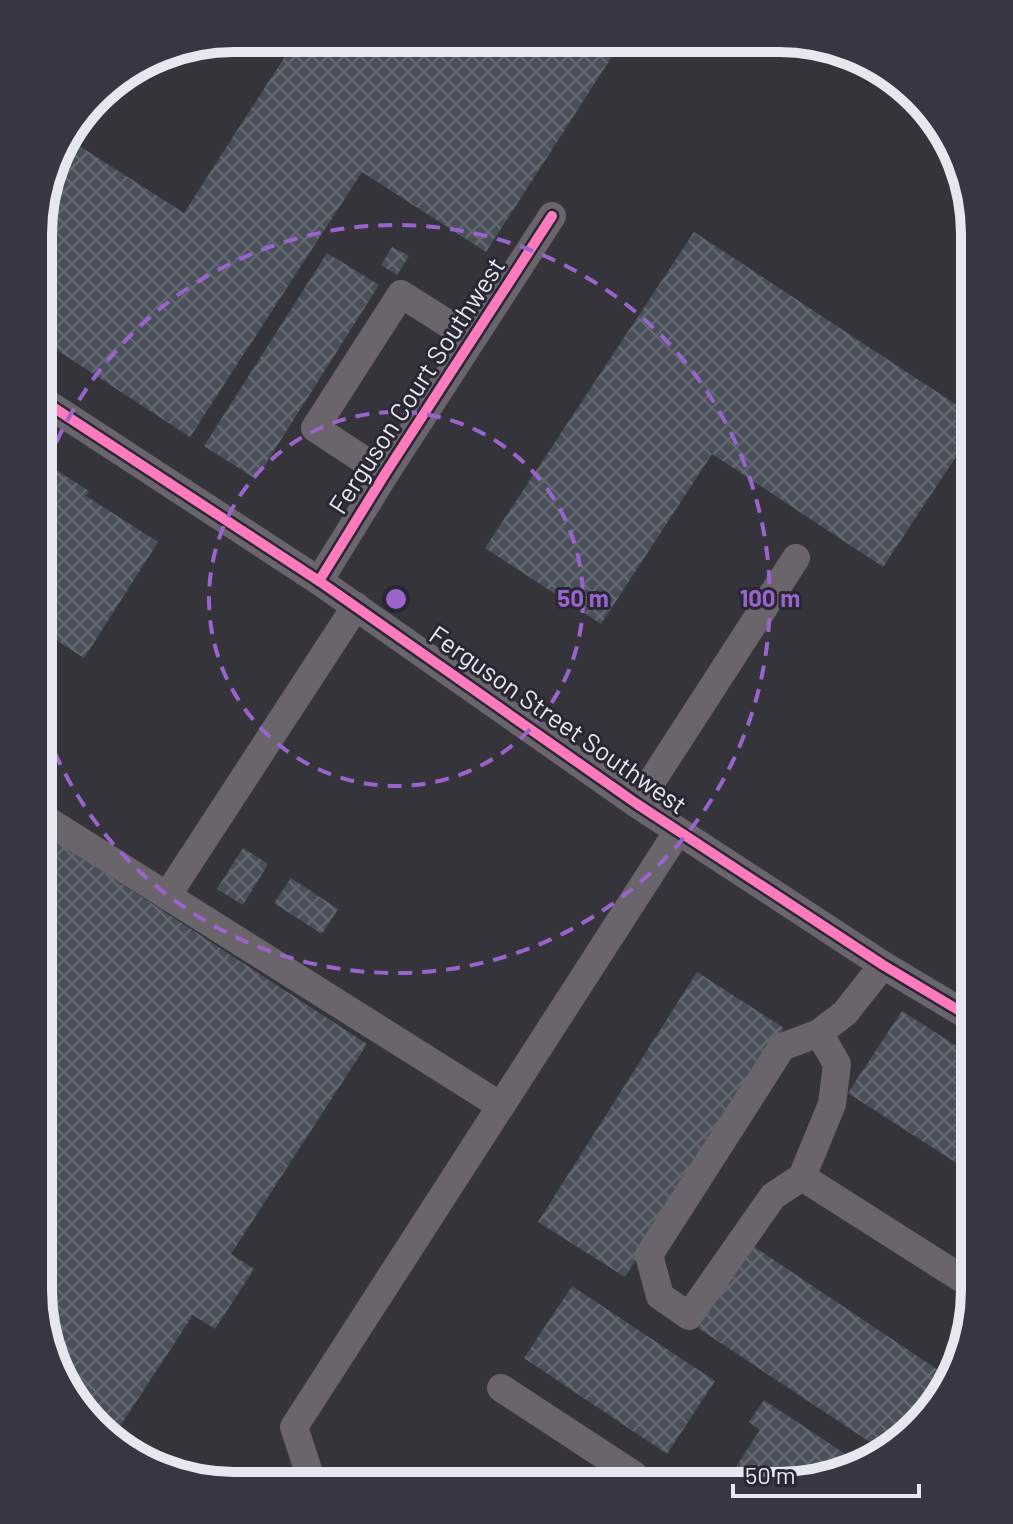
<svg xmlns="http://www.w3.org/2000/svg" width="1013" height="1524" font-family="Barlow,sans-serif">
	<style>
		.building { fill: url(#building-cross-hatch) }
		.lines { fill: none; stroke-linecap: round; stroke-linejoin: round }
		.minor { stroke: #6a656b; stroke-width: 28 }
		.cycleway-casing { stroke: #282733; stroke-width: 15 }
		.cycleway { stroke: #fd7abc; stroke-width: 10 }
		.ring { fill: none; stroke: #9b64cd; stroke-width: 4; stroke-dasharray: 14 10 }
		.labels { text-anchor: middle; stroke-width: 6; stroke-linejoin: round; paint-order: stroke }
		.street-label { font-size: 26px; fill: #e7e7ef; stroke: #282733 }
		.rim { fill: none; stroke: #e7e7ef; stroke-width: 10 }
		.centre { fill: #9b64cd; stroke: #282733; stroke-width: 4 }
		.ring-label { font-size: 24px; text-anchor: middle; font-weight: bold; fill: #9b64cd; stroke: #282733; stroke-width: 6; stroke-linejoin: round; paint-order: stroke }
	</style>
	<defs>
		<pattern id="building-cross-hatch" width="8" height="8" patternUnits="userSpaceOnUse" patternTransform="scale(2)"><rect width="8" height="8" fill="#4a505a"/><path d="M0 0l8 8M0 8l8-8" fill="none" stroke="#646972"/></pattern>
	</defs>
	<rect width="100%" height="100%" fill="#34343a"/>
	<g class="building">
		<path d="M620,44l-134,208 -124,-80 -172,265 -150,-98v-131l15,-45 15,-23 114,73 107,-166z"/>
		<path d="M694,232l281,185v11l-92,139 -171,-113 -111,170 -116,-76z"/>
		<path d="M392,247l17,9 -12,19 -16,-10z"/>
		<path d="M327,253l52,32 -123,194 -52,-33z"/>
		<path d="M39,459l50,32 -3,5 72,46 -74,116 -45,-29z"/>
		<path d="M39,830l328,214 -136,210 23,15 -39,60 -22,-14 -82,125 -58,-74 -15,-76z"/>
		<path d="M243,848l25,16 -25,41 -26,-16z"/>
		<path d="M291,878l47,31 -16,25 -48,-31z"/>
		<path d="M697,972l87,56 -159,249 -87,-55z"/>
		<path d="M902,1011l73,47v117l-127,-82z"/>
		<path d="M753,1246l194,130 -12,33 -53,41 -184,-122z"/>
		<path d="M572,1286l143,95 -48,73 -143,-96z"/>
		<path d="M764,1400l98,65 -7,6 -75,15h-31l-18,-12 29,-44 -11,-8z"/>
	</g>
	<g class="lines">
		<g class="minor">
			<path d="M39,398l280,183 318,223 246,161 92,55"/>
			<path d="M385,474l-70,-46 86,-134 71,45"/>
			<path d="M319,581l66,-107 167,-258"/>
			<path d="M637,804l159,-246"/>
			<path d="M39,815l462,291"/>
			<path d="M167,896l189,-290"/>
			<path d="M883,965l-38,48 -26,20 -37,14 -133,208 11,41 29,20 84,-120 29,-19 173,110"/>
			<path d="M802,1177l30,-73 5,-40 -18,-31"/>
			<path d="M501,1388l133,87 7,11"/>
			<path d="M313,1485l-19,-58 384,-596"/>
		</g>
		<defs>
			<g id="cycleway">
				<path d="M39,398l280,183 318,223 246,161 92,55"/>
				<path d="M319,581l66,-107 167,-258"/>
			</g>
		</defs>
		<use href="#cycleway" class="cycleway-casing"/>
		<use href="#cycleway" class="cycleway"/>
	</g>
	<g class="ring">
		<circle cx="396" cy="599" r="187"/>
		<path d="M39 487A374 374 0 1 1 39 711"/>
	</g>
	<g class="labels">
		<g class="street-label">
			<text transform="translate(417 386) rotate(-57)" y="9">Ferguson Court Southwest</text>
			<text transform="translate(558 720) rotate(35)" y="9">Ferguson Street Southwest</text>
		</g>
	</g>
	<path d="M0 0H1013V1524H0ZM234 52H779A182 182 0 0 1 961 234V1290A182 182 0 0 1 779 1472H234A182 182 0 0 1 52 1290V234A182 182 0 0 1 234 52Z" fill="#373642" fill-rule="evenodd"/>
	<path class="rim" d="M234 52H779A182 182 0 0 1 961 234V1290A182 182 0 0 1 779 1472H234A182 182 0 0 1 52 1290V234A182 182 0 0 1 234 52Z"/>
	<circle cx="396" cy="599" r="12" class="centre"/>
	<g class="ring-label">
		<text x="583" y="607">50 m</text>
		<text x="770" y="607">100 m</text>
	</g>
	<path d="M733 1484v12h186v-12" fill="none" stroke="#e7e7ef" stroke-width="4"/>
	<text x="745" y="1484" font-size="24" fill="#e7e7ef" stroke="#282733" stroke-width="6" paint-order="stroke">50 m</text>
</svg>
